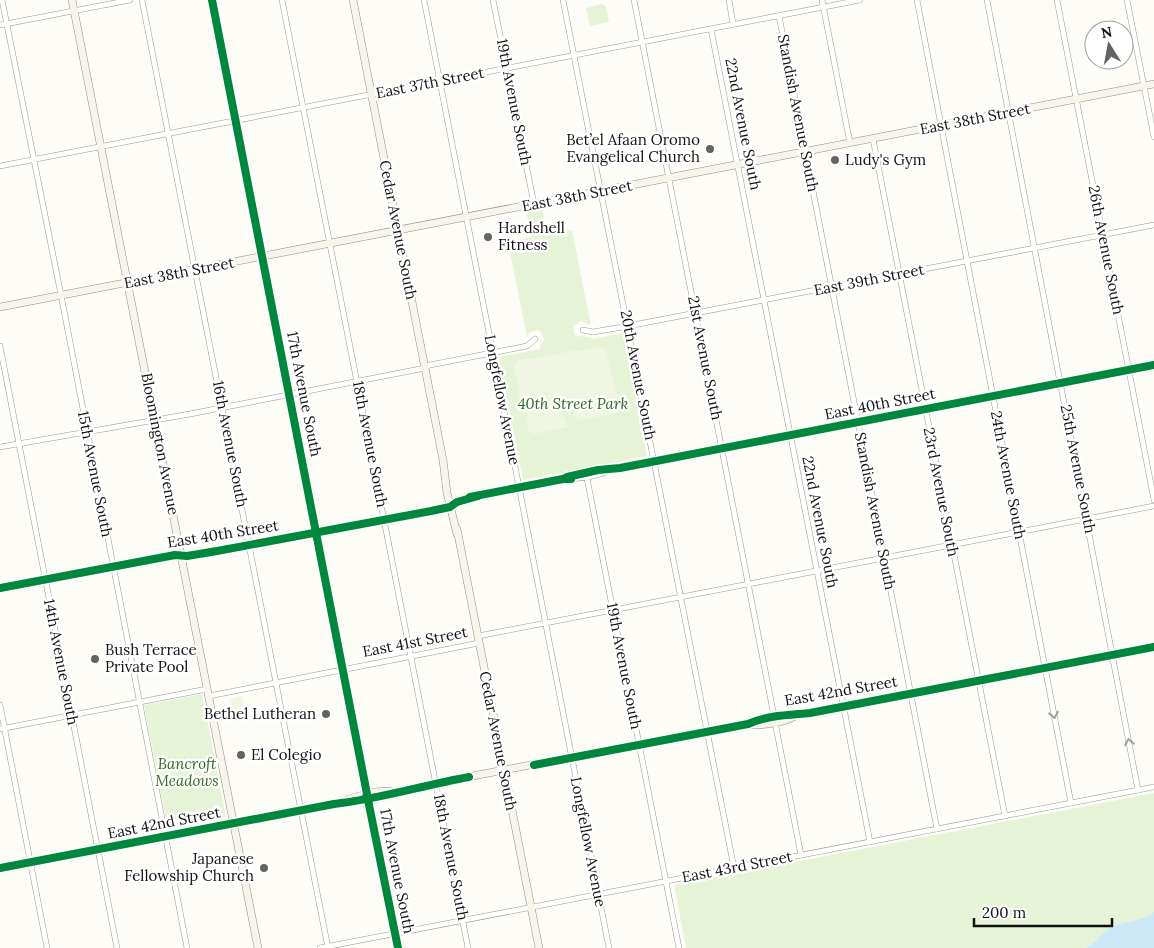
<svg xmlns="http://www.w3.org/2000/svg" width="1154" height="948" font-family="Lora,serif">
	<style>
		.green { fill: #e7f3d7 }
		.pitch { fill: #f0f6e1 }
		.water { fill: #cde8f7 }
		.lines { fill: none; stroke-linecap: round; stroke-linejoin: round }
		.street-casing { stroke: #979795; stroke-width: 6 }
		.secondary-casing { stroke: #8e8d8b; stroke-width: 8 }
		.street { stroke: #fffffe; stroke-width: 5 }
		.secondary { stroke: #f6f4eb; stroke-width: 7 }
		.cycleway-casing { stroke: #fff; stroke-width: 11 }
		.cycleway { stroke: #00873e; stroke-width: 8 }
		.oneway { stroke: #a0a09f }
		.poi-dot { fill: #646362; stroke: #fff; stroke-width: 2 }
		.labels { text-anchor: middle; stroke-width: 5; stroke-linejoin: round; paint-order: stroke }
		.street-label { font-size: 15px; fill: #111; stroke: #fff }
		.poi-label { font-size: 15px; fill: #111; stroke: #fff; text-anchor: start }
		.park-label { font-size: 15px; font-style: italic; fill: #2f6b1f; stroke: #fff }
	</style>
	<rect width="100%" height="100%" fill="#fdfcf7"/>
	<g class="green">
		<path d="M602,4l4,3 3,15 -19,4 -4,-18z"/>
		<path d="M542,206l5,28 25,-4 19,96 -7,-4 -4,-1 -6,5v8l3,2 12,1 4,2 30,-6 24,123 -124,24 -24,-123 41,-8v-3l4,-6 -3,-8 -4,-2 -7,2 -3,5 -19,-95 23,-5 -5,-28z"/>
		<path d="M202,694l24,123 -58,12 -24,-124z"/>
		<path d="M1154,793v155h-468l-12,-63z"/>
	</g>
	<g class="pitch">
		<path d="M602,347l4,3c4,20 11,39 12,60l-3,4 -39,6 -1,-12 -14,3 7,16 -34,7 -6,-3 -2,-31h23l-3,-10 -6,5 -19,5 -7,-34 4,-6 22,-2 1,-1 37,-7v1z"/>
		<path d="M242,696l5,24 -12,2 -5,-23z"/>
	</g>
	<path class="water" d="M1154,912v36h-68c10,-5 15,-14 24,-20 14,-7 31,-6 44,-16z"/>
	<g class="lines">
		<defs>
			<g id="street">
				<path d="M2,0l59,295 126,653"/>
				<path d="M142,0l186,948"/>
				<path d="M212,0l155,794"/>
				<path d="M282,0l186,948"/>
				<path d="M424,0l185,948"/>
				<path d="M493,0l41,204"/>
				<path d="M563,0l171,868"/>
				<path d="M634,0l140,716"/>
				<path d="M729,0l4,24"/>
				<path d="M822,0l28,143"/>
				<path d="M917,0l154,803"/>
				<path d="M987,0l151,790"/>
				<path d="M1057,0l97,500"/>
				<path d="M1127,0l27,137"/>
				<path d="M779,16l158,813"/>
				<path d="M0,25l130,-25"/>
				<path d="M711,29l159,813"/>
				<path d="M873,139l132,677"/>
				<path d="M0,166l860,-166"/>
				<path d="M583,330l10,2 35,-6 526,-101"/>
				<path d="M0,346l117,602"/>
				<path d="M0,447l190,-33 230,-45 10,-4 97,-19 8,-7"/>
				<path d="M586,473l93,475"/>
				<path d="M563,479l4,-2 31,-7 22,-2 534,-103"/>
				<path d="M453,501l12,-4 98,-18c16,0 32,-2 46,-8"/>
				<path d="M0,588l175,-33 12,1 30,-5 233,-44"/>
				<path d="M478,636l676,-130"/>
				<path d="M209,696l270,-53"/>
				<path d="M0,705l47,243"/>
				<path d="M775,722l26,133"/>
				<path d="M0,729l207,-40"/>
				<path d="M368,800l30,148"/>
				<path d="M320,948l834,-161"/>
			</g>
			<g id="secondary">
				<path d="M72,0l186,948"/>
				<path d="M353,0l71,363 19,97 4,33 10,41"/>
				<path d="M0,307l1154,-223"/>
				<path d="M457,529l82,419"/>
				<path d="M748,724c15,2 38,-1 50,-10"/>
				<path d="M348,799l26,-7 15,-1"/>
				<path d="M0,868l334,-64 41,-5 56,-15 309,-59 34,-9 36,-3 344,-66"/>
			</g>
		</defs>
		<use href="#street" class="street-casing"/>
		<use href="#secondary" class="secondary-casing"/>
		<use href="#street" class="street"/>
		<use href="#secondary" class="secondary"/>
		<defs>
			<g id="cycleway">
				<path d="M212,0l155,794 -1,3 2,3 30,148"/>
				<path d="M563,479l4,-2 31,-7 22,-2 534,-103"/>
				<path d="M470,497l93,-18h8"/>
				<path d="M0,588l175,-33 12,1 30,-5 214,-40 19,-4 7,-5 21,-6"/>
				<path d="M534,765l214,-41c20,-9 41,-9 62,-11l344,-66"/>
				<path d="M0,868l334,-64c46,-5 90,-19 135,-27"/>
			</g>
		</defs>
		<use href="#cycleway" class="cycleway-casing"/>
		<use href="#cycleway" class="cycleway"/>
	</g>
	<defs><path id="oneway-chevron" d="M-2-3.5L2.5 0L-2 3.5" fill="none" stroke-width="1.6" stroke-linecap="round" stroke-linejoin="round" transform="scale(1.25)"/></defs>
	<g class="oneway">
		<use href="#oneway-chevron" transform="translate(1054 715) rotate(79)"/>
		<use href="#oneway-chevron" transform="translate(1129 742) rotate(-101)"/>
	</g>
	<g class="poi-dot">
		<circle cx="710" cy="149" r="5"/>
		<circle cx="835" cy="160" r="5"/>
		<circle cx="488" cy="237" r="5"/>
		<circle cx="95" cy="659" r="5"/>
		<circle cx="326" cy="714" r="5"/>
		<circle cx="241" cy="755" r="5"/>
		<circle cx="264" cy="868" r="5"/>
	</g>
	<g class="labels">
		<g class="street-label">
			<text transform="translate(430 83) rotate(-11)" y="5">East 37th Street</text>
			<text transform="translate(514 102) rotate(79)" y="5">19th Avenue South</text>
			<text transform="translate(798 113) rotate(79)" y="5">Standish Avenue South</text>
			<text transform="translate(975 119) rotate(-11)" y="5">East 38th Street</text>
			<text transform="translate(743 124) rotate(79)" y="5">22nd Avenue South</text>
			<text transform="translate(577 196) rotate(-11)" y="5">East 38th Street</text>
			<text transform="translate(398 230) rotate(79)" y="5">Cedar Avenue South</text>
			<text transform="translate(1106 250) rotate(79)" y="5">26th Avenue South</text>
			<text transform="translate(179 273) rotate(-11)" y="5">East 38th Street</text>
			<text transform="translate(869 280) rotate(-11)" y="5">East 39th Street</text>
			<text transform="translate(705 358) rotate(79)" y="5">21st Avenue South</text>
			<text transform="translate(638 375) rotate(79)" y="5">20th Avenue South</text>
			<text transform="translate(304 394) rotate(79)" y="5">17th Avenue South</text>
			<text transform="translate(502 400) rotate(79)" y="5">Longfellow Avenue</text>
			<text transform="translate(880 404) rotate(-11)" y="5">East 40th Street</text>
			<text transform="translate(160 444) rotate(79)" y="5">Bloomington Avenue</text>
			<text transform="translate(230 444) rotate(79)" y="5">16th Avenue South</text>
			<text transform="translate(370 444) rotate(79)" y="5">18th Avenue South</text>
			<text transform="translate(1078 469) rotate(79)" y="5">25th Avenue South</text>
			<text transform="translate(95 474) rotate(79)" y="5">15th Avenue South</text>
			<text transform="translate(1008 475) rotate(79)" y="5">24th Avenue South</text>
			<text transform="translate(941 492) rotate(79)" y="5">23rd Avenue South</text>
			<text transform="translate(875 511) rotate(79)" y="5">Standish Avenue South</text>
			<text transform="translate(820 522) rotate(79)" y="5">22nd Avenue South</text>
			<text transform="translate(223 534) rotate(-9)" y="5">East 40th Street</text>
			<text transform="translate(415 642) rotate(-11)" y="5">East 41st Street</text>
			<text transform="translate(61 662) rotate(79)" y="5">14th Avenue South</text>
			<text transform="translate(624 666) rotate(79)" y="5">19th Avenue South</text>
			<text transform="translate(841 691) rotate(-10)" y="5">East 42nd Street</text>
			<text transform="translate(498 741) rotate(79)" y="5">Cedar Avenue South</text>
			<text transform="translate(164 823) rotate(-11)" y="5">East 42nd Street</text>
			<text transform="translate(588 842) rotate(79)" y="5">Longfellow Avenue</text>
			<text transform="translate(451 857) rotate(79)" y="5">18th Avenue South</text>
			<text transform="translate(737 867) rotate(-11)" y="5">East 43rd Street</text>
			<text transform="translate(397 871) rotate(79)" y="5">17th Avenue South</text>
		</g>
		<g class="poi-label">
			<text x="700" y="145" text-anchor="end">Bet’el Afaan Oromo<tspan x="700" dy="17">Evangelical Church</tspan></text>
			<text x="845" y="165">Ludy's Gym</text>
			<text x="498" y="233">Hardshell<tspan x="498" dy="17">Fitness</tspan></text>
			<text x="105" y="655">Bush Terrace<tspan x="105" dy="17">Private Pool</tspan></text>
			<text x="316" y="719" text-anchor="end">Bethel Lutheran</text>
			<text x="251" y="760">El Colegio</text>
			<text x="254" y="864" text-anchor="end">Japanese<tspan x="254" dy="17">Fellowship Church</tspan></text>
		</g>
		<g class="park-label">
			<text x="573" y="409">40th Street Park</text>
			<text x="187" y="769">Bancroft<tspan x="187" dy="17">Meadows</tspan></text>
		</g>
	</g>
	<g transform="translate(1109 45) rotate(349)"><circle r="24" fill="#ffffff" stroke="#a0a0a0"/>
	<path d="M0-4L9 19L0 12L-9 19Z" fill="#646362"/>
	<text y="-8" font-size="14" font-weight="bold" text-anchor="middle" fill="#111111">N</text>
	</g>
	<path d="M974 918v8h138v-8" fill="none" stroke="#111111" stroke-width="2.5"/>
	<text x="982" y="918" font-size="15" fill="#111111" stroke="#ffffff" stroke-width="4" paint-order="stroke">200 m</text>
</svg>
